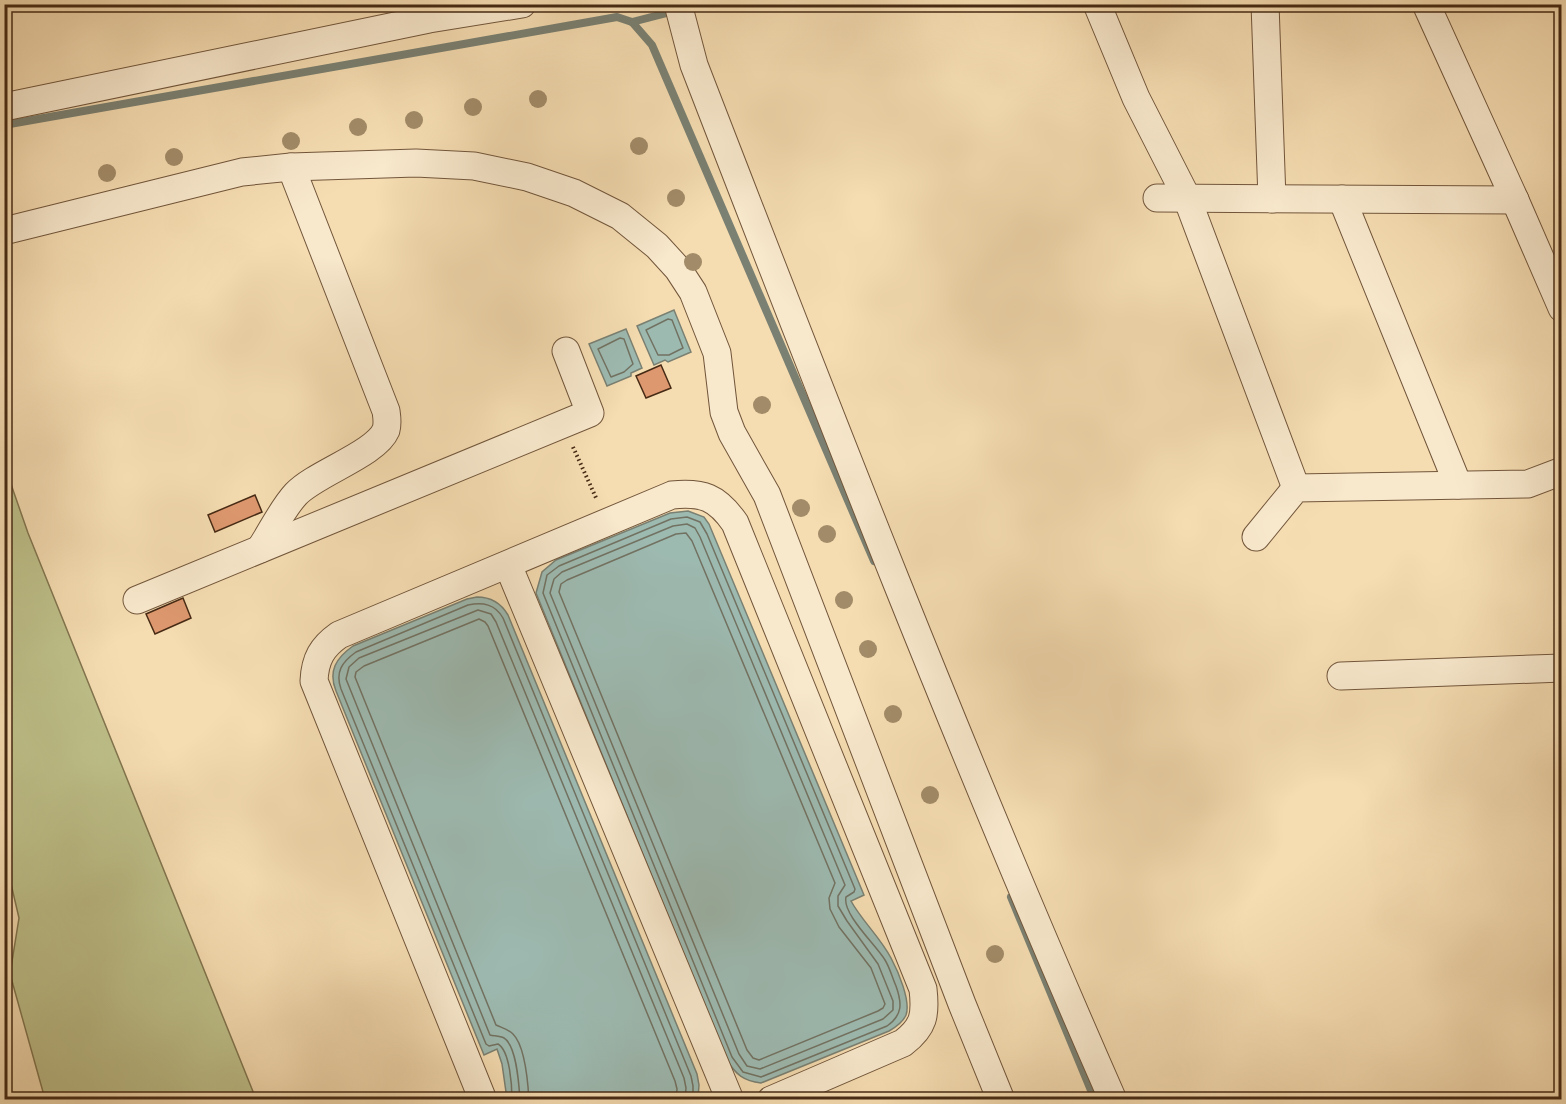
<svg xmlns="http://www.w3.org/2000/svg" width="1566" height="1104" font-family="Cardo,serif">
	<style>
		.green { fill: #bec08a; stroke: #82754f; stroke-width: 1.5 }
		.water { fill: #9dbab1; stroke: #7a8072; stroke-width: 1.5 }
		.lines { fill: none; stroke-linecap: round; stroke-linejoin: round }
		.shore { stroke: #727262; stroke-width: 1.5 }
		.stream { stroke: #7a8072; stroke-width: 8 }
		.building { fill: #de986f; stroke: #462a14; stroke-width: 1.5 }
		.minor-casing { stroke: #72563b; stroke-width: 29 }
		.path { stroke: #462a14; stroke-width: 4; stroke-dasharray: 1.5 3; stroke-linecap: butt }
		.minor { stroke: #f8e8cc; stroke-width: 27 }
		.tree { fill: #a28b68 }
	</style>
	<rect width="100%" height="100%" fill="#f5dcb1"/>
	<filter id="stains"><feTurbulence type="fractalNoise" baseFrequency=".00333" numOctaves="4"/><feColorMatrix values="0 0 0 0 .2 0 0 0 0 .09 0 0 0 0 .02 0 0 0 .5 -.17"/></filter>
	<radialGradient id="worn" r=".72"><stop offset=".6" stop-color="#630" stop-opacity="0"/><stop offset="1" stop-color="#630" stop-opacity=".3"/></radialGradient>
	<path class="green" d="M5,467l23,66 228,566h-211l-35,-125 9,-56 -15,-64z"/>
	<g class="water">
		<path d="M674,310l17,42 -23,10 -3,-2 -11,5 -17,-39z"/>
		<path d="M626,329l16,39 -11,5v3l-24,10 -18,-42z"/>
		<path d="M688,511l16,6 5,7 155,371 -13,6c11,20 29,36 40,57 7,13 20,43 15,57 -3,7 -10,12 -17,16l-128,52c-17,-2 -25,-8 -34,-23l-191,-467 6,-21 14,-12 114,-47z"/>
		<path d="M477,597c14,0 24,6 31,18l189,459 2,11 -1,14h-191l-5,-35 -5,-15 -13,6 -148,-364c-8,-20 0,-33 17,-45l114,-47z"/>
	</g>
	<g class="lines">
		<g class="shore">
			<path d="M668,319l4,1 11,28 -14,7h-11l-12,-25z"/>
			<path d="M620,338l4,1 9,25 -9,8 -13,5 -13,-28z"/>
			<path d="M687,517l13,5 7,12 148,355 -1,3 -8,5c-4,17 30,48 39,63 5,8 7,17 11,26 6,17 7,29 -9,40l-126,51 -18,-5 -11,-15 -189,-464 4,-18 12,-9 112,-47z"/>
			<path d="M687,524l8,4 5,9 145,348 -7,11v10l9,15 31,43 15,37v9l-10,9 -123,50 -13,-3 -8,-12 -189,-461 4,-14 8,-7 111,-46z"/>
			<path d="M686,533l6,8 143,342 -6,15 1,11 9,18 32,41 14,36 -2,4 -5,3 -119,49 -6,-2 -6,-8 -188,-458 2,-8 6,-4 109,-46z"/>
			<path d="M512,1100c0,-14 -2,-49 -14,-56l-9,2 -3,-2 -145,-355c-6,-17 1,-27 15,-37l112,-47c15,-3 27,-1 35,13l188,458 2,10v14"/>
			<path d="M520,1100c-1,-14 -3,-54 -16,-62 -4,-2 -10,-2 -14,-3l-144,-356 3,-12 10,-9 119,-48 13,4 5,8 188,456 2,10 -1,12"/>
			<path d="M529,1100c-1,-17 -4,-54 -16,-66 -5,-5 -11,-6 -17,-9l-141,-348 1,-5 8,-6 115,-47 6,3 3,4 187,455 2,8 -1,11"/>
		</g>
		<g class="stream">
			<path d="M697,8l56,-4"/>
			<path d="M632,22l35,-9"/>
			<path d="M4,125l613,-108 15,5 20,23 222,516"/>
			<path d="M1011,897l84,203"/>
		</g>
	</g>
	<g class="building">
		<path d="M661,365l10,23 -25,10 -10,-22z"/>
		<path d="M255,495l7,17 -47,20 -7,-17z"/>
		<path d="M183,598l8,20 -36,16 -9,-20z"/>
	</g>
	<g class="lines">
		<defs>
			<g id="minor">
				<path d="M678,4l16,61c134,347 269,694 419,1035"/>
				<path d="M1097,4l39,94 51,100 109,290"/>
				<path d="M1265,4l7,195"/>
				<path d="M1426,4l89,196 47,108"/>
				<path d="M4,107l425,-88 93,-15"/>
				<path d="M1157,198l358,2"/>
				<path d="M1342,199l116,286"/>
				<path d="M4,231l238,-59 49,-5 125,-4 58,3 53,11 47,16 46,23 37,30 21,23 15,23 24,61 7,59 8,21 35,62 195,509 39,96"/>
				<path d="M1256,537l40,-49 232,-4 34,-13"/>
				<path d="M260,549c12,-18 22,-40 36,-55 20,-21 80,-40 90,-64 2,-7 1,-12 0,-19l-95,-244"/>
				<path d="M508,565l222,535"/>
				<path d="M137,600l453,-187 -24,-62"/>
				<path d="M1341,676l221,-8"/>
				<path d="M483,1100l-169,-419c1,-22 8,-34 25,-46l333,-140c31,-3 45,2 63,28l188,466c3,26 1,38 -20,54l-132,57"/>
			</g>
		</defs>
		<use href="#minor" class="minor-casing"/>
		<path class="path" d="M573,447l24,53"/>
		<use href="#minor" class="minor"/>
	</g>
	<g class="tree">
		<circle cx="538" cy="99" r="9"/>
		<circle cx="473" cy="107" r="9"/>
		<circle cx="414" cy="120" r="9"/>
		<circle cx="358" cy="127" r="9"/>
		<circle cx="291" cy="141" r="9"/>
		<circle cx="639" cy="146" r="9"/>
		<circle cx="174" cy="157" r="9"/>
		<circle cx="107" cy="173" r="9"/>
		<circle cx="676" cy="198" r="9"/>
		<circle cx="693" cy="262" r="9"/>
		<circle cx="762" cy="405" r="9"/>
		<circle cx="801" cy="508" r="9"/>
		<circle cx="827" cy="534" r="9"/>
		<circle cx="844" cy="600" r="9"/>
		<circle cx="868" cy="649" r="9"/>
		<circle cx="893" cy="714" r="9"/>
		<circle cx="930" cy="795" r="9"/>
		<circle cx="995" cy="954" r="9"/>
	</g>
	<rect width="1566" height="1104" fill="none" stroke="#f5dcb1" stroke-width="24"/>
	<rect x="6" y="6" width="1554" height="1092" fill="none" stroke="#462a14" stroke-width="3"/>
	<rect x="12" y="12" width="1542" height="1080" fill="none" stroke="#462a14" stroke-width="1.5"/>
	<rect width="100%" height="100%" filter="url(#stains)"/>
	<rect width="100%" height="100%" fill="url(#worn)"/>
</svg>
